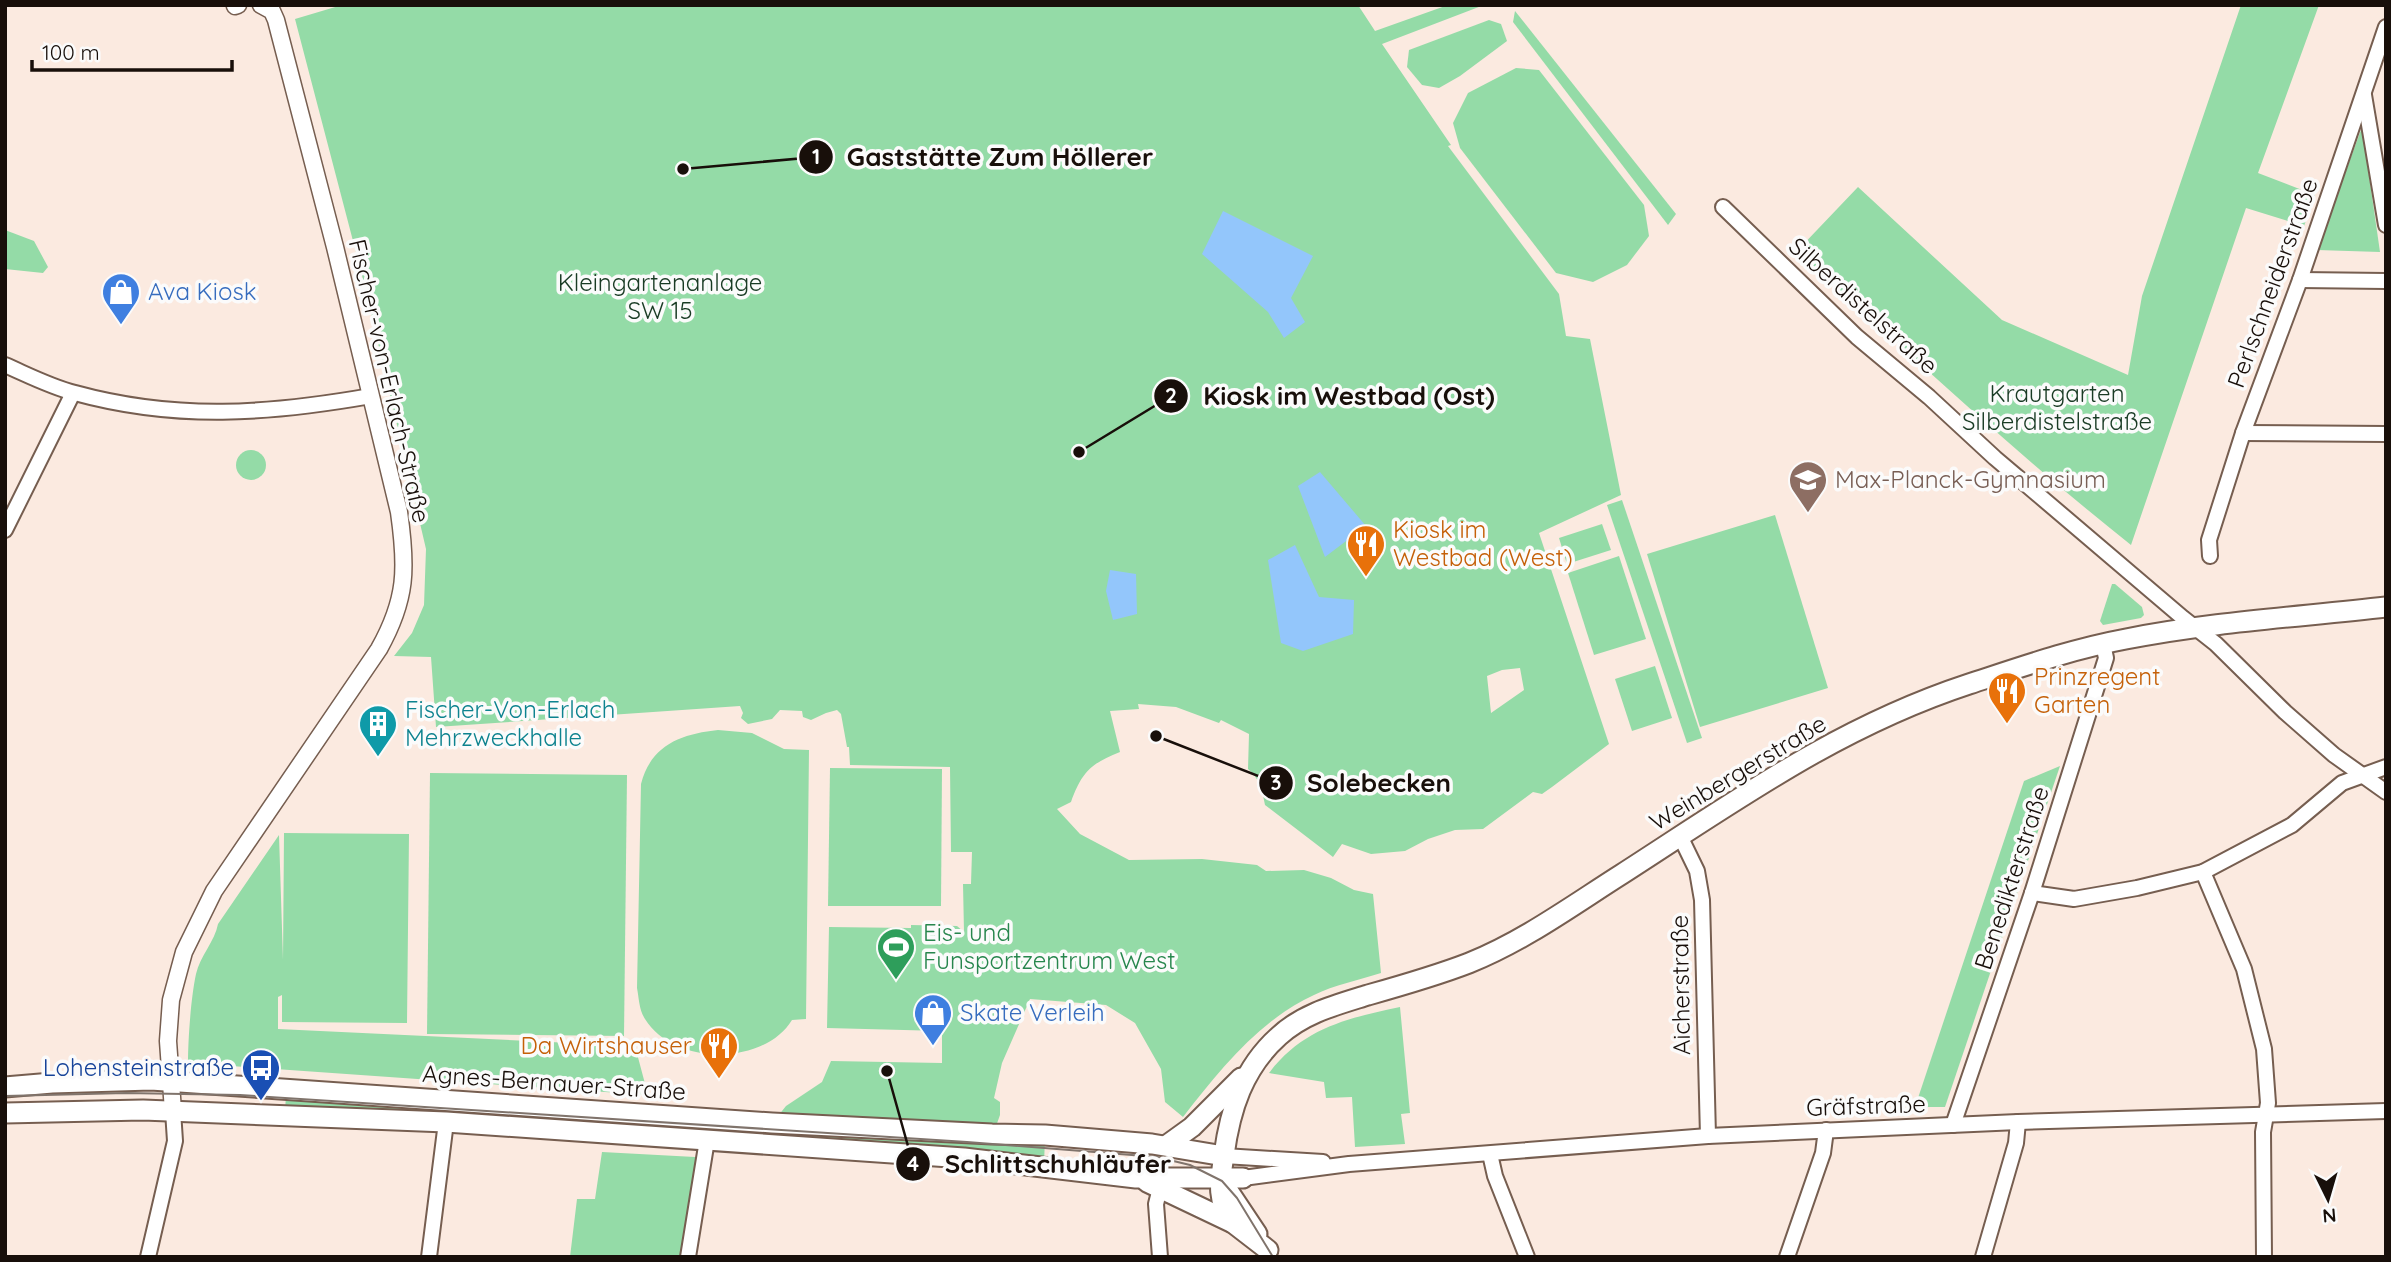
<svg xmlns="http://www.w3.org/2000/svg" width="2391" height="1262" font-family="Quicksand,sans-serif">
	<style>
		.green { fill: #94dba7; fill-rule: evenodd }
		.water { fill: #93c6fb }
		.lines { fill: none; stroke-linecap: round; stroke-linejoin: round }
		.minor-casing { stroke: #765e50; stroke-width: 18 }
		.tertiary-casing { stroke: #765e50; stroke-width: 19 }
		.secondary-casing { stroke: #765e50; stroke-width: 23 }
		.minor { stroke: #fff; stroke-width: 14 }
		.tertiary { stroke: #fff; stroke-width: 16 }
		.secondary { stroke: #fff; stroke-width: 19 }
		.tram { stroke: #80746c; stroke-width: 2 }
		.labels { text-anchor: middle; stroke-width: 7; stroke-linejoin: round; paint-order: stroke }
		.park-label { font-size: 24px; fill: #193b24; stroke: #fbfbfb }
		.street-label { font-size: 24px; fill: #180f0a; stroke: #fbfbfb }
		.shop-label { font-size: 24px; fill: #366cbe; stroke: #fbfbfb; text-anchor: start }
		.education-label { font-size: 24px; fill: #785e54; stroke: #fbfbfb; text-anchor: start }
		.food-label { font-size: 24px; fill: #c56008; stroke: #fbfbfb; text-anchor: start }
		.culture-label { font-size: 24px; fill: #0d838f; stroke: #fbfbfb; text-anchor: start }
		.leisure-label { font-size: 24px; fill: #27864d; stroke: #fbfbfb; text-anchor: start }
		.transit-label { font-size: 24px; fill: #164399; stroke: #fbfbfb; text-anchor: end }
		.leader { fill: none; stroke: #180f0a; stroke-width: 2.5 }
		.callout-dot { fill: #180f0a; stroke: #fbfbfb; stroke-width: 2.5 }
		.mark-label { font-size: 21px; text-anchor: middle; font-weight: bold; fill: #fff }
		.callout-label { font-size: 26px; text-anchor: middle; font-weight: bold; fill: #180f0a; stroke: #fbfbfb; stroke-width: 7; stroke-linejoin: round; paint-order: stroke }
	</style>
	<rect width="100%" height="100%" fill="#fbeae0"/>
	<g class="green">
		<path d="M342,5h1016l17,26 73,-26h36l-102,39 69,101 -3,1 111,148 7,42 24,3 31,156 -82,38 70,211 -57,43 -10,7 -9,-2 -50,37 -28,1 -27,9 -23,12 -34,3 -29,-10 -9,13 -68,-52c-3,-15 -5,-26 -17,-36l1,-35 -28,-14 -2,3 -43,-16 -38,-3 1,5 -29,2 10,41c-30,12 -38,20 -49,50l-14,7 23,25 49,26 73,-1 55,6 9,6 38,-1 27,8 23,12 19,4 8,79c-22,7 -47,12 -67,22 -56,26 -94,75 -131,122l-18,-15 -4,-33 -26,-46 -29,-18 -76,-6 -28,64 -8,35 6,4v13l-5,14 -221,-8 12,-15 36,-24 9,-21 111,2v-32l-115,-3 2,-101 82,1v-3l46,1 7,6 -1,-48h8l1,-32h-21l-1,-85 -100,-2 -1,-18h-2l-6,-33 -4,-4 -11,3 -15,7 -8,-3 -1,-6 -22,-1 -8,9 -24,5 -7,-6 2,-5 -3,-7 -304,21 -5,-70 -37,-1 18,-23 12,-28 2,-56 -62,-266 -69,-264zM1520,668l4,22 -33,23 -4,-37 15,-6z"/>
		<path d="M2241,5h78l-61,168 57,22 -11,31 -58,-18 -115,337c-117,-93 -225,-194 -334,-294l61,-64 144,133 126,55 14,-79z"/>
		<path d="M1515,11l161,203 -8,11 -155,-203z"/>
		<path d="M1489,20l12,4 6,17 -47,35 -21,12 -17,-3 -15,-18 2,-17z"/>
		<path d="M1516,68l23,2 105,135 5,31 -22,29 -34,17 -37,-9 -96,-125 -7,-25 15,-30z"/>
		<path d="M2362,127l18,125 -63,-2z"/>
		<path d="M5,230l29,11 14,26 -5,6 -38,-4z"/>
		<circle cx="251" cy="465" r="15"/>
		<path d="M1622,500l80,238 -15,5 -80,-238z"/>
		<path d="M1775,515l53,173 -128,39 -53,-173z"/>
		<path d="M1602,524l9,26 -44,14 -8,-26z"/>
		<path d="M1619,556l27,83 -52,16 -26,-82z"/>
		<path d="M2112,584h3l27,23 2,8 -3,3 -38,7 -3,-4z"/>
		<path d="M1655,666l17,52 -40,13 -17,-52z"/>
		<path d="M718,730l34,3 32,16 25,1 -3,269 -14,1c-28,46 -118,46 -147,-1 -6,-9 -6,-21 -8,-31l4,-204c10,-39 40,-50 77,-54z"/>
		<path d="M2060,766l-115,341h-30l109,-326z"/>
		<path d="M830,768l112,1 -1,137h-113z"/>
		<path d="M430,773l197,2 -3,261 -197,-2z"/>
		<path d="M284,833l125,1 -2,189 -125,-1v-27l-4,2v32l357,17 13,49 -460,-32c0,-24 3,-66 8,-89 4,-18 19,-33 22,-50l61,-89 4,125z"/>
		<path d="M1400,1007l10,106 -9,1 4,30 -50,3 -3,-50 -26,1 -2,-16 -55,-9c34,-45 79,-55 131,-66z"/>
		<path d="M286,1095l759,45 -1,22 -759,-51z"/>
		<path d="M602,1152l93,5 4,4 -17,96h-112l7,-58h18z"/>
	</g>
	<g class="water">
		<path d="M1223,211l90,45 -22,42 14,24 -21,16 -16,-26 -66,-58z"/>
		<path d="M1320,472l46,54 -41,31 -27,-71z"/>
		<path d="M1295,545l24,52 35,3 -1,34 -50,17 -22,-8 -13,-83z"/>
		<path d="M1110,570l26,4 1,40 -24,6 -7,-29z"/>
	</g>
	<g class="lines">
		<defs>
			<g id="minor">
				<path d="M2364,95l22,130"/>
				<path d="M1723,207l134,130 72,60 66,61 188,160 33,26 69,68 49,43 52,37"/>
				<path d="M2300,280l86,1"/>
				<path d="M5,365c23,10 46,22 70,28 102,28 193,21 296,3"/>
				<path d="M2243,433l143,1"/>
				<path d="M5,530l68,-137"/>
				<path d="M2210,556l-1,-16 34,-107 57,-153 86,-253"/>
				<path d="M1680,836l17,35 5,29 6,236"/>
				<path d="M2203,872l41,97 20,80 4,54 -5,29 1,125"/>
				<path d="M2032,893l42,6 63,-11 66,-16 89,-47 50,-42 44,-16"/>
				<path d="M1953,1125l79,-232 74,-235 -3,-14"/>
				<path d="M1490,1154l5,22 32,81"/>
				<path d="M1224,1156l99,6"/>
				<path d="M1243,1178l106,-14 359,-28 310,-14 368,-11"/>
				<path d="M148,1257l27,-116 -2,-30"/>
				<path d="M429,1257l17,-135"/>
				<path d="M688,1257l19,-117"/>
				<path d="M1160,1257l-4,-53 4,-16"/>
				<path d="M1787,1257l36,-104 3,-23"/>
				<path d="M1983,1257l33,-114 2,-21"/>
			</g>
			<g id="tertiary">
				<path d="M235,6l3,-1"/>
				<path d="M173,1111l-5,-70 3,-41 13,-48 30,-61 165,-242c28,-50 28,-81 20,-137l-64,-265 -59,-227 -4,-9 -11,-6"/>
			</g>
			<g id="secondary">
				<path d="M5,1087l47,-4 99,-3 621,43 220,11 53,1 107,9 72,12"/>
				<path d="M5,1113l138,-3 303,12 518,36 172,20h107"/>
				<path d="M1167,1145l25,-18 49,-49"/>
				<path d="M1221,1180l36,54"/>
				<path d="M1147,1182l86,41 35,27"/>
				<path d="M1233,1223c-17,-22 -13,-42 -9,-68 6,-45 19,-87 55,-119 25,-23 57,-31 89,-41 32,-9 70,-20 101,-32 55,-22 104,-58 153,-89 115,-74 216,-147 347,-190 52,-17 103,-35 157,-45 85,-17 173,-22 260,-32"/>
			</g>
		</defs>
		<use href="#minor" class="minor-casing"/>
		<use href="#tertiary" class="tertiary-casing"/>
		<use href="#secondary" class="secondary-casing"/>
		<use href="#minor" class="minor"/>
		<use href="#tertiary" class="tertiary"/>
		<use href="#secondary" class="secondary"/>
		<path class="tram" d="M5,1096l121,-3 114,2 727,47 190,15 33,8 32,16 15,17 36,59"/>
	</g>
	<defs>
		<symbol id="shop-pin" viewBox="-11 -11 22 30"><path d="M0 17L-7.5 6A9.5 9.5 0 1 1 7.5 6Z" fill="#3f7fe0" stroke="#fbfbfb"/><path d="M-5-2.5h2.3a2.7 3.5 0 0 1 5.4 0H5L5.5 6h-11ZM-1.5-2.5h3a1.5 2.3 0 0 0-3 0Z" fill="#fff"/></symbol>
		<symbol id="school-pin" viewBox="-11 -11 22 30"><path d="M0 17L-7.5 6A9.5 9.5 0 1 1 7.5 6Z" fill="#8d6e63" stroke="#fbfbfb"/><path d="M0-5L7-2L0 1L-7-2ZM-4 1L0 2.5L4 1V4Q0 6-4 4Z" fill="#fff"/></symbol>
		<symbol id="restaurant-pin" viewBox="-11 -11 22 30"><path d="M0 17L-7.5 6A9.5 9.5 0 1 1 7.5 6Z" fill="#e8710a" stroke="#fbfbfb"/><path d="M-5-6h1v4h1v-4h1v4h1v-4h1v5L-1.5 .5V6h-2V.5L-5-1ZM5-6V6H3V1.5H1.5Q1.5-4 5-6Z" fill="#fff"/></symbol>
		<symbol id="building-pin" viewBox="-11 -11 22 30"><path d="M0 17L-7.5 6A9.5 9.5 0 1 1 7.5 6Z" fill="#0f9aa8" stroke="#fbfbfb"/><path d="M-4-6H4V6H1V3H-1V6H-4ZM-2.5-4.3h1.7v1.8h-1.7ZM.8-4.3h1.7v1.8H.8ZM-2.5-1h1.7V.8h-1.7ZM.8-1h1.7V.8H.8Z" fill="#fff"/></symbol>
		<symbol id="stadium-pin" viewBox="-11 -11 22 30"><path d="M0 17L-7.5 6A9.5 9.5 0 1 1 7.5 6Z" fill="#2e9e5b" stroke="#fbfbfb"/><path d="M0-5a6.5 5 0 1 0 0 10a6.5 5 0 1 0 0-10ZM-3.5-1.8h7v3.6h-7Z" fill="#fff"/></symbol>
		<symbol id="bus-pin" viewBox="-11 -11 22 30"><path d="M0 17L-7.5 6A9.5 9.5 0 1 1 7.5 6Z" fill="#1a4fb4" stroke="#fbfbfb"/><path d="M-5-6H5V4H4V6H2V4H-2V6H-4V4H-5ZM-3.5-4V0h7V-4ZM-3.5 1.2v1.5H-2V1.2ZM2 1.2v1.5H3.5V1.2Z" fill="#fff"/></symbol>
	</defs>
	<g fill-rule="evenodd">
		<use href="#shop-pin" x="99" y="270" width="44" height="60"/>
		<use href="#school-pin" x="1786" y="458" width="44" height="60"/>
		<use href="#restaurant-pin" x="1344" y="522" width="44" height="60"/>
		<use href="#restaurant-pin" x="1985" y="669" width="44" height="60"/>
		<use href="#building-pin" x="356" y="702" width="44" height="60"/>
		<use href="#stadium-pin" x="874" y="925" width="44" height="60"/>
		<use href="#shop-pin" x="911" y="991" width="44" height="60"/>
		<use href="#restaurant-pin" x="697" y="1024" width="44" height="60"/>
		<use href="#bus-pin" x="239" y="1046" width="44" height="60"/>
	</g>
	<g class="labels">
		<g class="park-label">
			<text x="660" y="291">Kleingartenanlage<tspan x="660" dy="28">SW 15</tspan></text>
			<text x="2057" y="402">Krautgarten<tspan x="2057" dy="28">Silberdistelstraße</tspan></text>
		</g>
		<g class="street-label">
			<text transform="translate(2273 283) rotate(-70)" y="8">Perlschneiderstraße</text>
			<text transform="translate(1863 306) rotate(42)" y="8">Silberdistelstraße</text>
			<text transform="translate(389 381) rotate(77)" y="8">Fischer-von-Erlach-Straße</text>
			<text transform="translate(1738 773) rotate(-31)" y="8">Weinbergerstraße</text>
			<text transform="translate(2012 878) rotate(-72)" y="8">Benedikterstraße</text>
			<text transform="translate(1681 985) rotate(-91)" y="8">Aicherstraße</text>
			<text transform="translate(554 1083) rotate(4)" y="8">Agnes-Bernauer-Straße</text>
			<text transform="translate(1866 1106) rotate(-2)" y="8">Gräfstraße</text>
		</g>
		<g class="shop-label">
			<text x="148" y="300">Ava Kiosk</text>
			<text x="960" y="1021">Skate Verleih</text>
		</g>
		<g class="education-label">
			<text x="1835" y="488">Max-Planck-Gymnasium</text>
		</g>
		<g class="food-label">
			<text x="1393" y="538">Kiosk im<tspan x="1393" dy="28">Westbad (West)</tspan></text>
			<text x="2034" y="685">Prinzregent<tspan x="2034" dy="28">Garten</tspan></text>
			<text x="692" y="1054" text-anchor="end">Da Wirtshauser</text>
		</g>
		<g class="culture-label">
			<text x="405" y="718">Fischer-Von-Erlach<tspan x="405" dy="28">Mehrzweckhalle</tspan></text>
		</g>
		<g class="leisure-label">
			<text x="923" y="941">Eis- und<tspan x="923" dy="28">Funsportzentrum West</tspan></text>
		</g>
		<g class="transit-label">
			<text x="234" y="1076">Lohensteinstraße</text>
		</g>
	</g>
	<path class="leader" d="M683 169L816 157M1079 452L1171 396M1156 736L1276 783M887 1071L913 1164"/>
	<g class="callout-dot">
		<circle cx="683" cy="169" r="7"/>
		<circle cx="1079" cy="452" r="7"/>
		<circle cx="1156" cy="736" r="7"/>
		<circle cx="887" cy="1071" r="7"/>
		<circle cx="816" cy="157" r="18"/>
		<circle cx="1171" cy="396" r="18"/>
		<circle cx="1276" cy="783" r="18"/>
		<circle cx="913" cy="1164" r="18"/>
	</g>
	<g class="mark-label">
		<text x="816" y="164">1</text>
		<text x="1171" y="403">2</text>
		<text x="1276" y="790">3</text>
		<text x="913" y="1171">4</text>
	</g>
	<g class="callout-label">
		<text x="1000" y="166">Gaststätte Zum Höllerer</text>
		<text x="1349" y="405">Kiosk im Westbad (Ost)</text>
		<text x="1379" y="792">Solebecken</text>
		<text x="1058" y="1173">Schlittschuhläufer</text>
	</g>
	<rect width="2391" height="1262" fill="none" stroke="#180f0a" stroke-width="14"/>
	<g transform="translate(2328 1199) rotate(175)" stroke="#fbfbfb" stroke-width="5" paint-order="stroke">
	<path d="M0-5L12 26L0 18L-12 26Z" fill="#180f0a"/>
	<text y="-10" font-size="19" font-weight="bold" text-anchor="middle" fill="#180f0a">N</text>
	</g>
	<path d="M32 60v10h200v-10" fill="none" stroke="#180f0a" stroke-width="3.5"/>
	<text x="42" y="60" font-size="21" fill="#180f0a" stroke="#fbfbfb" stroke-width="5" paint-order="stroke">100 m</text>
</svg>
